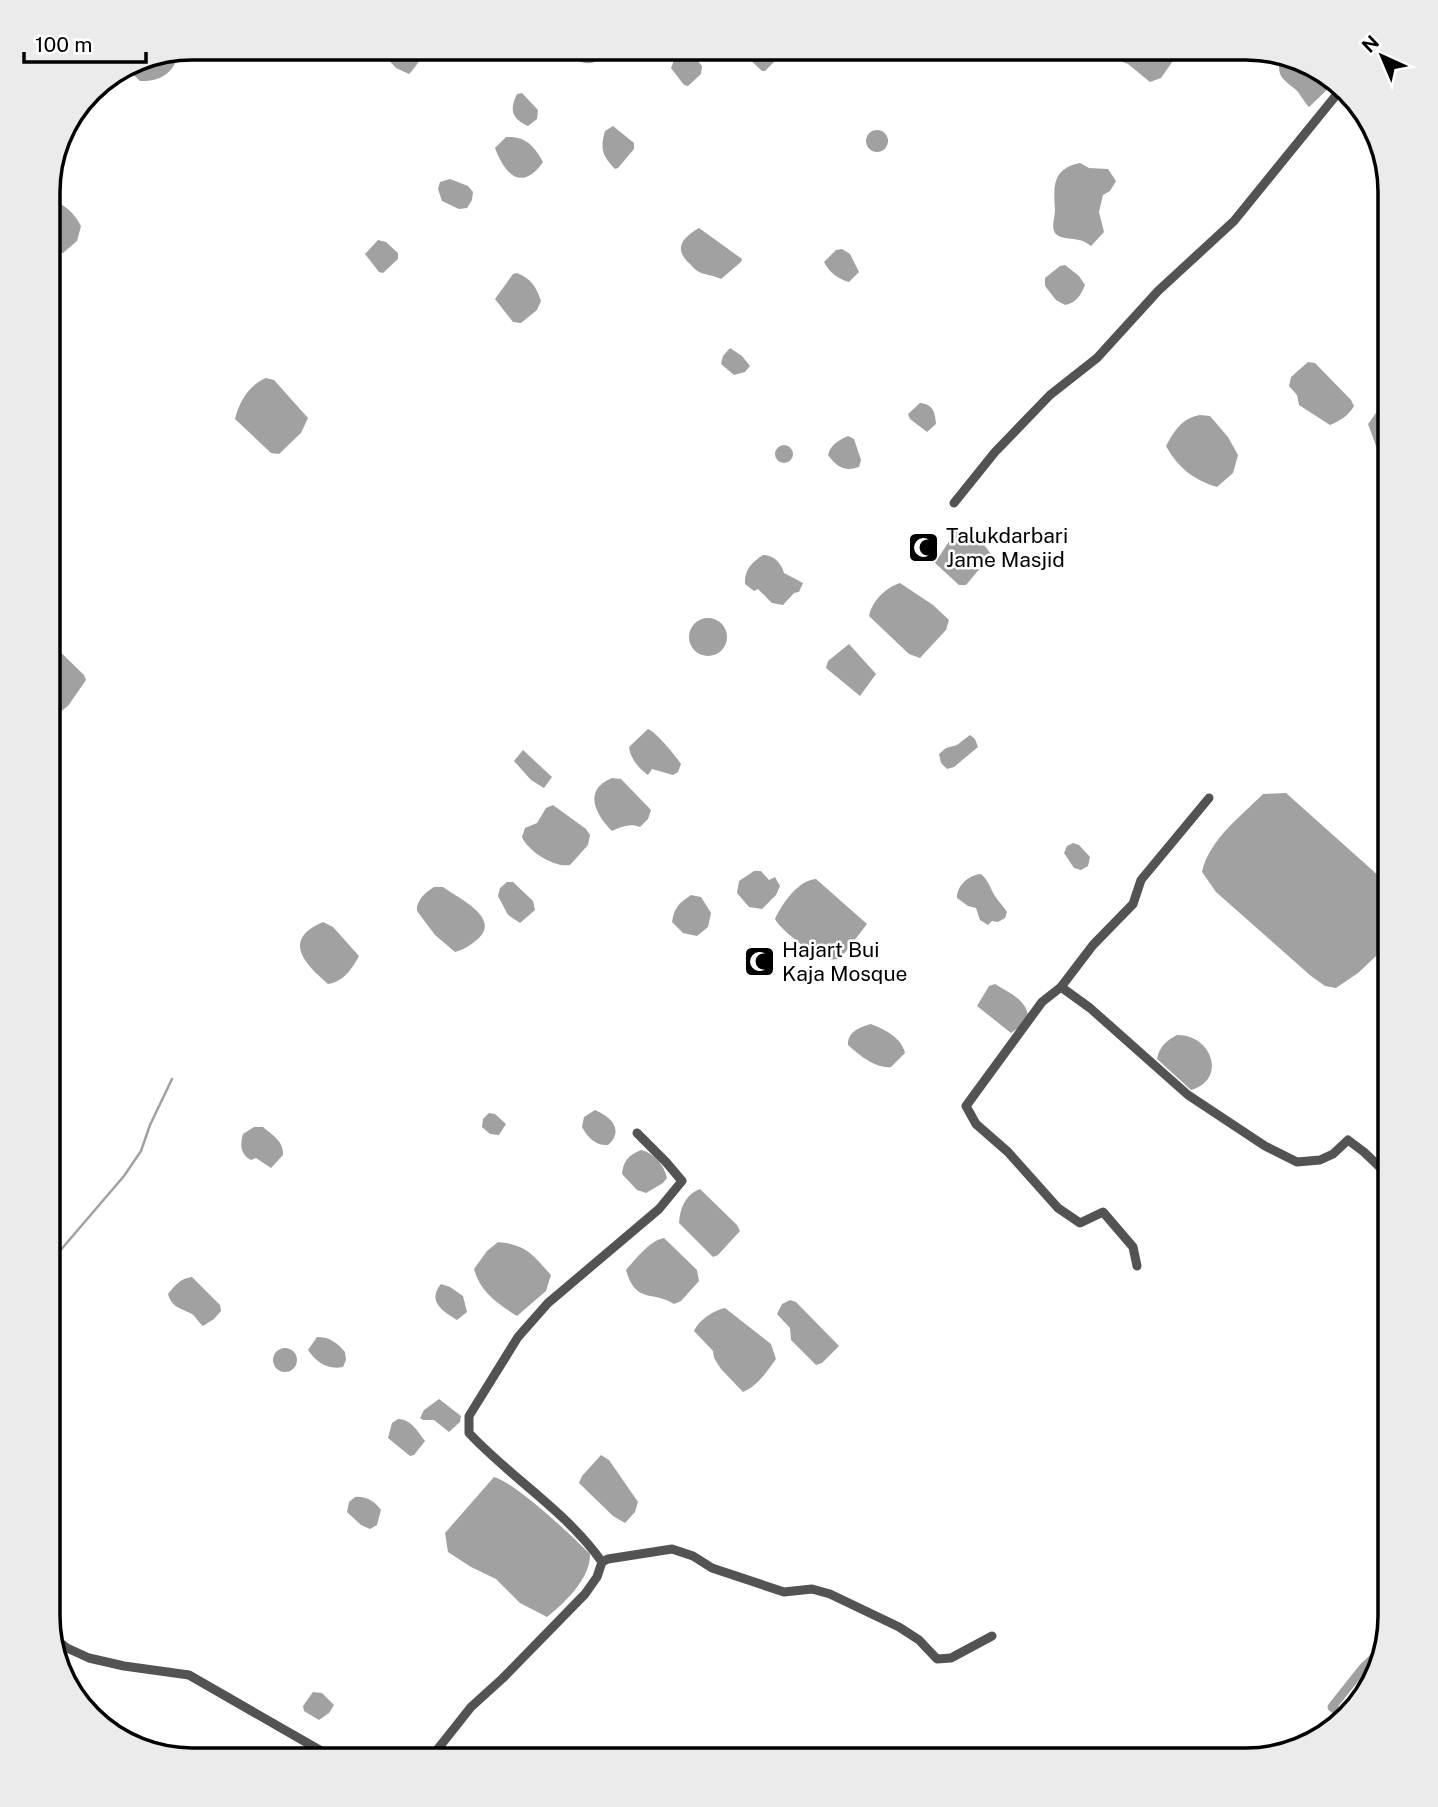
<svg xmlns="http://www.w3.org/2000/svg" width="1438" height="1807" font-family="'Public Sans',sans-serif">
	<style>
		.water { fill: #a1a1a1 }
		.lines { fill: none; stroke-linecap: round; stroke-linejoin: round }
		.stream { stroke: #a1a1a1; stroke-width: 2.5 }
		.canal { stroke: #a1a1a1; stroke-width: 9 }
		.street { stroke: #535353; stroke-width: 9 }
		.labels { text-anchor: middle; stroke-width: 5; stroke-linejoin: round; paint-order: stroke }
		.poi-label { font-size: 21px; fill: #000; stroke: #fff; text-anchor: start }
		.rim { fill: none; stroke: #000; stroke-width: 3.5 }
	</style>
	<rect width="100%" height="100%" fill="#fff"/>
	<g class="water">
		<path d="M377,47h53c-9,9 -12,18 -21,27l-13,-6z"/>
		<path d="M560,47h50c-15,25 -32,18 -50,0z"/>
		<path d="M740,47h36l4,9 -15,15h-3l-19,-18z"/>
		<path d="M1100,48v-1l82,1 -21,30 -11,4 -22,-18 -17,-7z"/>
		<path d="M179,50c-3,21 -17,32 -39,31l-16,-15 13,-8z"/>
		<path d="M683,53l9,1 10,12 -1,8 -13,12 -4,-1 -13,-17 3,-8z"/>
		<path d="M1281,55l37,11 17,16 -26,25c-5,-5 -9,-14 -14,-18 -14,-11 -19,-14 -14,-34z"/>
		<path d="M522,93l16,17 -1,9 -9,7c-16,-7 -19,-16 -11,-32z"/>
		<path d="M613,126l21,17v6l-16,19 -3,1c-13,-13 -15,-21 -10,-38z"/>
		<circle cx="877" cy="141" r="11"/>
		<path d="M506,137c20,-1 28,9 37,25 -21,30 -38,13 -48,-14z"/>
		<path d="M1080,163l9,5 19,1 8,12 -6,10 -7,4 -4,17 5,20 -13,14c-12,-11 -29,-4 -36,-13 -4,-6 0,-16 0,-23 -1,-23 -4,-41 25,-47z"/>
		<path d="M450,179l18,7 5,6 -1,8 -5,8 -8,1 -17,-8 -4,-12 2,-7z"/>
		<path d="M48,199c16,5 25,12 33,27l-4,15 -14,12h-10l-5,-5z"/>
		<path d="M699,228l43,31 -1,3 -20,17c-8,-4 -16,-4 -22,-7 -4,-2 -6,-5 -9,-8 -17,-15 -8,-26 9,-36z"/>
		<path d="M378,240l8,2 12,11v6l-15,14 -4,-1 -14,-18z"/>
		<path d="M842,249l8,5 9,18 -10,10c-11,-3 -20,-10 -25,-20l12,-12z"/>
		<path d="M1065,265l14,11 6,9c-4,10 -9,18 -20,20l-9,-5 -11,-14v-8l15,-12z"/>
		<path d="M517,273c14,6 19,13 24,28l-4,9 -16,13 -8,-1 -18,-23 18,-25z"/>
		<path d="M730,348l12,8 8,10 -5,6 -11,3 -13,-11 2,-8z"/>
		<path d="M1308,362l7,1 36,37 3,6c-5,9 -14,15 -24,19l-31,-20 -2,-10 -8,-9 2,-9z"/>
		<path d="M266,378l8,2 34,38 -7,15 -22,21 -8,-1 -36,-34c4,-17 14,-34 31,-41z"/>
		<path d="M920,403c13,1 15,9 16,21l-9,8 -17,-13 -2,-5z"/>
		<path d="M1386,405h5v56l-15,-15 -8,-22 11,-15z"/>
		<path d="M1200,415l10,1 18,21 10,18 -5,18 -16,14c-23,-7 -39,-19 -51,-41 8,-15 16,-28 34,-31z"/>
		<path d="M848,436l6,3 7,21 -2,7c-15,5 -22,0 -31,-12 2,-10 11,-15 20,-19z"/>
		<circle cx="784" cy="454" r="9"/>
		<path d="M957,529c11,9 27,10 34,26l-25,30h-7l-24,-22z"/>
		<path d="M763,555c11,0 18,8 21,18l19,10 -4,9 -5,1 -11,12 -11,-2 -14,-14 -4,2 -9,-7c-1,-14 7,-22 18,-29z"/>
		<path d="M900,583l33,22 16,15 -3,10 -26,28 -11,-4 -40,-38c3,-15 16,-28 31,-33z"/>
		<circle cx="708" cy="637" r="19"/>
		<path d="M47,639l37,36 2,5 -18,26 -20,15z"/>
		<path d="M849,644l27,30 -16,22 -34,-28 2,-7z"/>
		<path d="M648,729c7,2 28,27 33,35l-3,8 -5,3 -21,-6 -4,6c-9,-6 -18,-17 -19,-28z"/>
		<path d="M970,735l5,4 3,8 -24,20 -7,2 -6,-6 -2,-9 7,-6 11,-3z"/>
		<path d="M523,750l29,27 -8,11 -13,-8 -17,-19z"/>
		<path d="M612,778l9,1 30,31 -3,9 -8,8c-10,-4 -18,0 -28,4 -16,-16 -30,-41 0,-53z"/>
		<path d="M1286,793l94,84 11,16v49l-33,31 -22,15 -11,-2 -14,-10 -95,-84 -14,-20c7,-32 39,-56 61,-78z"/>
		<path d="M553,805l33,24 4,6 -2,10 -18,20c-16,3 -42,-14 -48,-28l3,-9 12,-5 9,-15z"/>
		<path d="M1073,843l6,2 11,12 -2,9 -7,4 -7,-2 -10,-15 3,-7z"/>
		<path d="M754,871h7l8,9 6,-3 5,9 -4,9 -14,14 -13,-2 -12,-14 2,-12z"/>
		<path d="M981,874c8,7 9,14 14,22 4,6 8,10 12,16l-2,6 -7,4 -6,-1 -4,4 -8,-5 -4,-12 -8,-2 -11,-8c0,-13 12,-23 24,-24z"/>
		<path d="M816,879l51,45 -27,35c-4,0 -8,1 -12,0 -12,-2 -48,-29 -53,-40 7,-15 23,-39 41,-40z"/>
		<path d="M507,882h6l20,19 2,9 -15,13 -12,-8 -10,-19 2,-8z"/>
		<path d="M434,887h9c13,10 58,30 36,51 -7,6 -15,12 -24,14l-20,-17 -18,-24c-1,-11 9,-19 17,-24z"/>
		<path d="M691,895l10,2 10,16 -3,14 -11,9 -14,-3 -11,-11c2,-14 7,-19 19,-27z"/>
		<path d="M323,922l10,5 26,29c-7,13 -16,26 -31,28 -23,-20 -47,-44 -5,-62z"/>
		<path d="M995,984c13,8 30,15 33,31l-8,12 -9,6 -34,-27 12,-20z"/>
		<path d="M871,1024c14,6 30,13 34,29l-14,14c-15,2 -32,-12 -43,-22 -1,-13 12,-18 23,-21z"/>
		<path d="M1177,1035c34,-1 51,44 14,55l-34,-31c2,-12 9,-18 20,-24z"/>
		<path d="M595,1110c17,7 29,21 13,35 -12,1 -20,-7 -26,-18l2,-10z"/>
		<path d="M489,1113l6,1 11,10 -7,11 -9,-1 -8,-7 1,-8z"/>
		<path d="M254,1127h9c9,8 21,14 20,28l-12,13 -15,-10 -5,2c-11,-6 -11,-15 -8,-26z"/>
		<path d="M641,1150c13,3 23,15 26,28l-4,5 -17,10 -9,-3 -15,-16c1,-13 7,-19 19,-24z"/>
		<path d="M700,1189l37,36 3,6 -22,24 -5,2 -34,-34c1,-15 6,-28 21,-34z"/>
		<path d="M664,1238l33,32 2,11 -18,20 -7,3c-21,-14 -38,1 -48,-34 10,-11 23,-29 38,-32z"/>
		<path d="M498,1242c29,3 34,12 53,33l-5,16 -29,25c-19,-12 -37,-24 -43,-47l13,-18z"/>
		<path d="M192,1277l28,28 1,6 -7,8 -11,7c-5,-4 -8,-11 -13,-13 -11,-5 -19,-7 -22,-19 7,-8 12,-16 24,-17z"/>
		<path d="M441,1284l9,3 13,9 4,16 -10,8c-15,-9 -30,-19 -16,-36z"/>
		<path d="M790,1300l6,2 43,44 -17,17 -6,2 -25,-25 -1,-12 -13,-14 5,-10z"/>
		<path d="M725,1308l46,36 5,15c-9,12 -18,27 -33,33l-22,-23 -7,-11 -1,-7 -19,-20c5,-11 20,-21 31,-23z"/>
		<path d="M317,1337c13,0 20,6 28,15l1,8 -3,7c-16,3 -27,-5 -35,-17z"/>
		<circle cx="285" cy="1360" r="12"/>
		<path d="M439,1399l22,17 -1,6 -11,10 -15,-12h-11l-3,-2 4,-8z"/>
		<path d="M398,1419c13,0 20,13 27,22l-11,14 -4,1 -22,-18 4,-15z"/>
		<path d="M601,1455l8,5 29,42 -3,10 -10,11 -12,-7 -34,-33 3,-7z"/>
		<path d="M494,1477c22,6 78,59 96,77 1,24 -26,50 -43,63l-27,-14 -24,-24 -25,-12 -23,-15 -3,-19z"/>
		<path d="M355,1497c11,-1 19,4 26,13l-4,15 -7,4 -9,-4 -14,-13 2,-10z"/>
		<path d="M313,1692l9,1 12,12 -5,8 -10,7 -15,-9 -1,-5z"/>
	</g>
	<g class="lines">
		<path class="stream" d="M47,1266l77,-90 17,-25 9,-26 22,-46"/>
		<path class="canal" d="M1344,1717l-12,-10 31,-39 18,-17"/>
		<g class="street">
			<path d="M954,503l41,-51 55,-57 47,-37 61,-67 76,-70 108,-133"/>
			<path d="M1061,987l29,21 98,87 77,51 32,16 23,-2 13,-6 15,-14 16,12 27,26"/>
			<path d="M1137,1266l-4,-19 -30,-35 -23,11 -22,-15 -50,-56 -32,-28 -10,-18 76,-104 19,-15 32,-42 40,-41 8,-24 68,-82"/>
			<path d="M602,1562c-36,-51 -91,-84 -133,-129v-17l49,-79 30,-34 111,-94 23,-28 -16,-19 -29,-29"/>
			<path d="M54,1638l13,10 22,10 35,8 65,9 148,85"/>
			<path d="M429,1760l42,-53 32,-29 82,-84 12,-17 5,-15 6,-3 64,-10 21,7 19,12 72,24 28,-3 18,5 69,33 20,13 18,19 14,-1 41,-22"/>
		</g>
	</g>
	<defs>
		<symbol id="mosque-square" viewBox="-11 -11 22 22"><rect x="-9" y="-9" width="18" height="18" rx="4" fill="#000" stroke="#fff"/><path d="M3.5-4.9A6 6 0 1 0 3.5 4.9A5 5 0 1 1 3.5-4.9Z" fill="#fff"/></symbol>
	</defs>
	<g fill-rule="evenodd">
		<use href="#mosque-square" x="906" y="530" width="35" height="35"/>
		<use href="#mosque-square" x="742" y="944" width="35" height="35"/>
	</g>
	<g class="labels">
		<g class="poi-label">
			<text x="946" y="543">Talukdarbari<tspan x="946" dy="24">Jame Masjid</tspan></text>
			<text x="782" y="957">Hajart Bui<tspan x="782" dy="24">Kaja Mosque</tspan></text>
		</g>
	</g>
	<path d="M0 0H1438V1807H0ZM192 60H1246A132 132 0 0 1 1378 192V1616A132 132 0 0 1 1246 1748H192A132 132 0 0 1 60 1616V192A132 132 0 0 1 192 60Z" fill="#ebebeb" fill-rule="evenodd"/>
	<path class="rim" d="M192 60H1246A132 132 0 0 1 1378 192V1616A132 132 0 0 1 1246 1748H192A132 132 0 0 1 60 1616V192A132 132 0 0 1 192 60Z"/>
	<g transform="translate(1382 56) rotate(316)" stroke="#ffffff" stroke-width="5" paint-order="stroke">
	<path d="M0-5L12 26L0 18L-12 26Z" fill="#000000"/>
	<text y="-10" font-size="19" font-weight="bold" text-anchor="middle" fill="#000000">N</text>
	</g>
	<path d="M24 52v10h122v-10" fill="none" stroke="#000000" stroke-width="3.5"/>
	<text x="35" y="52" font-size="21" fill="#000000" stroke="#ffffff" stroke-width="5" paint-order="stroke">100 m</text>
</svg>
